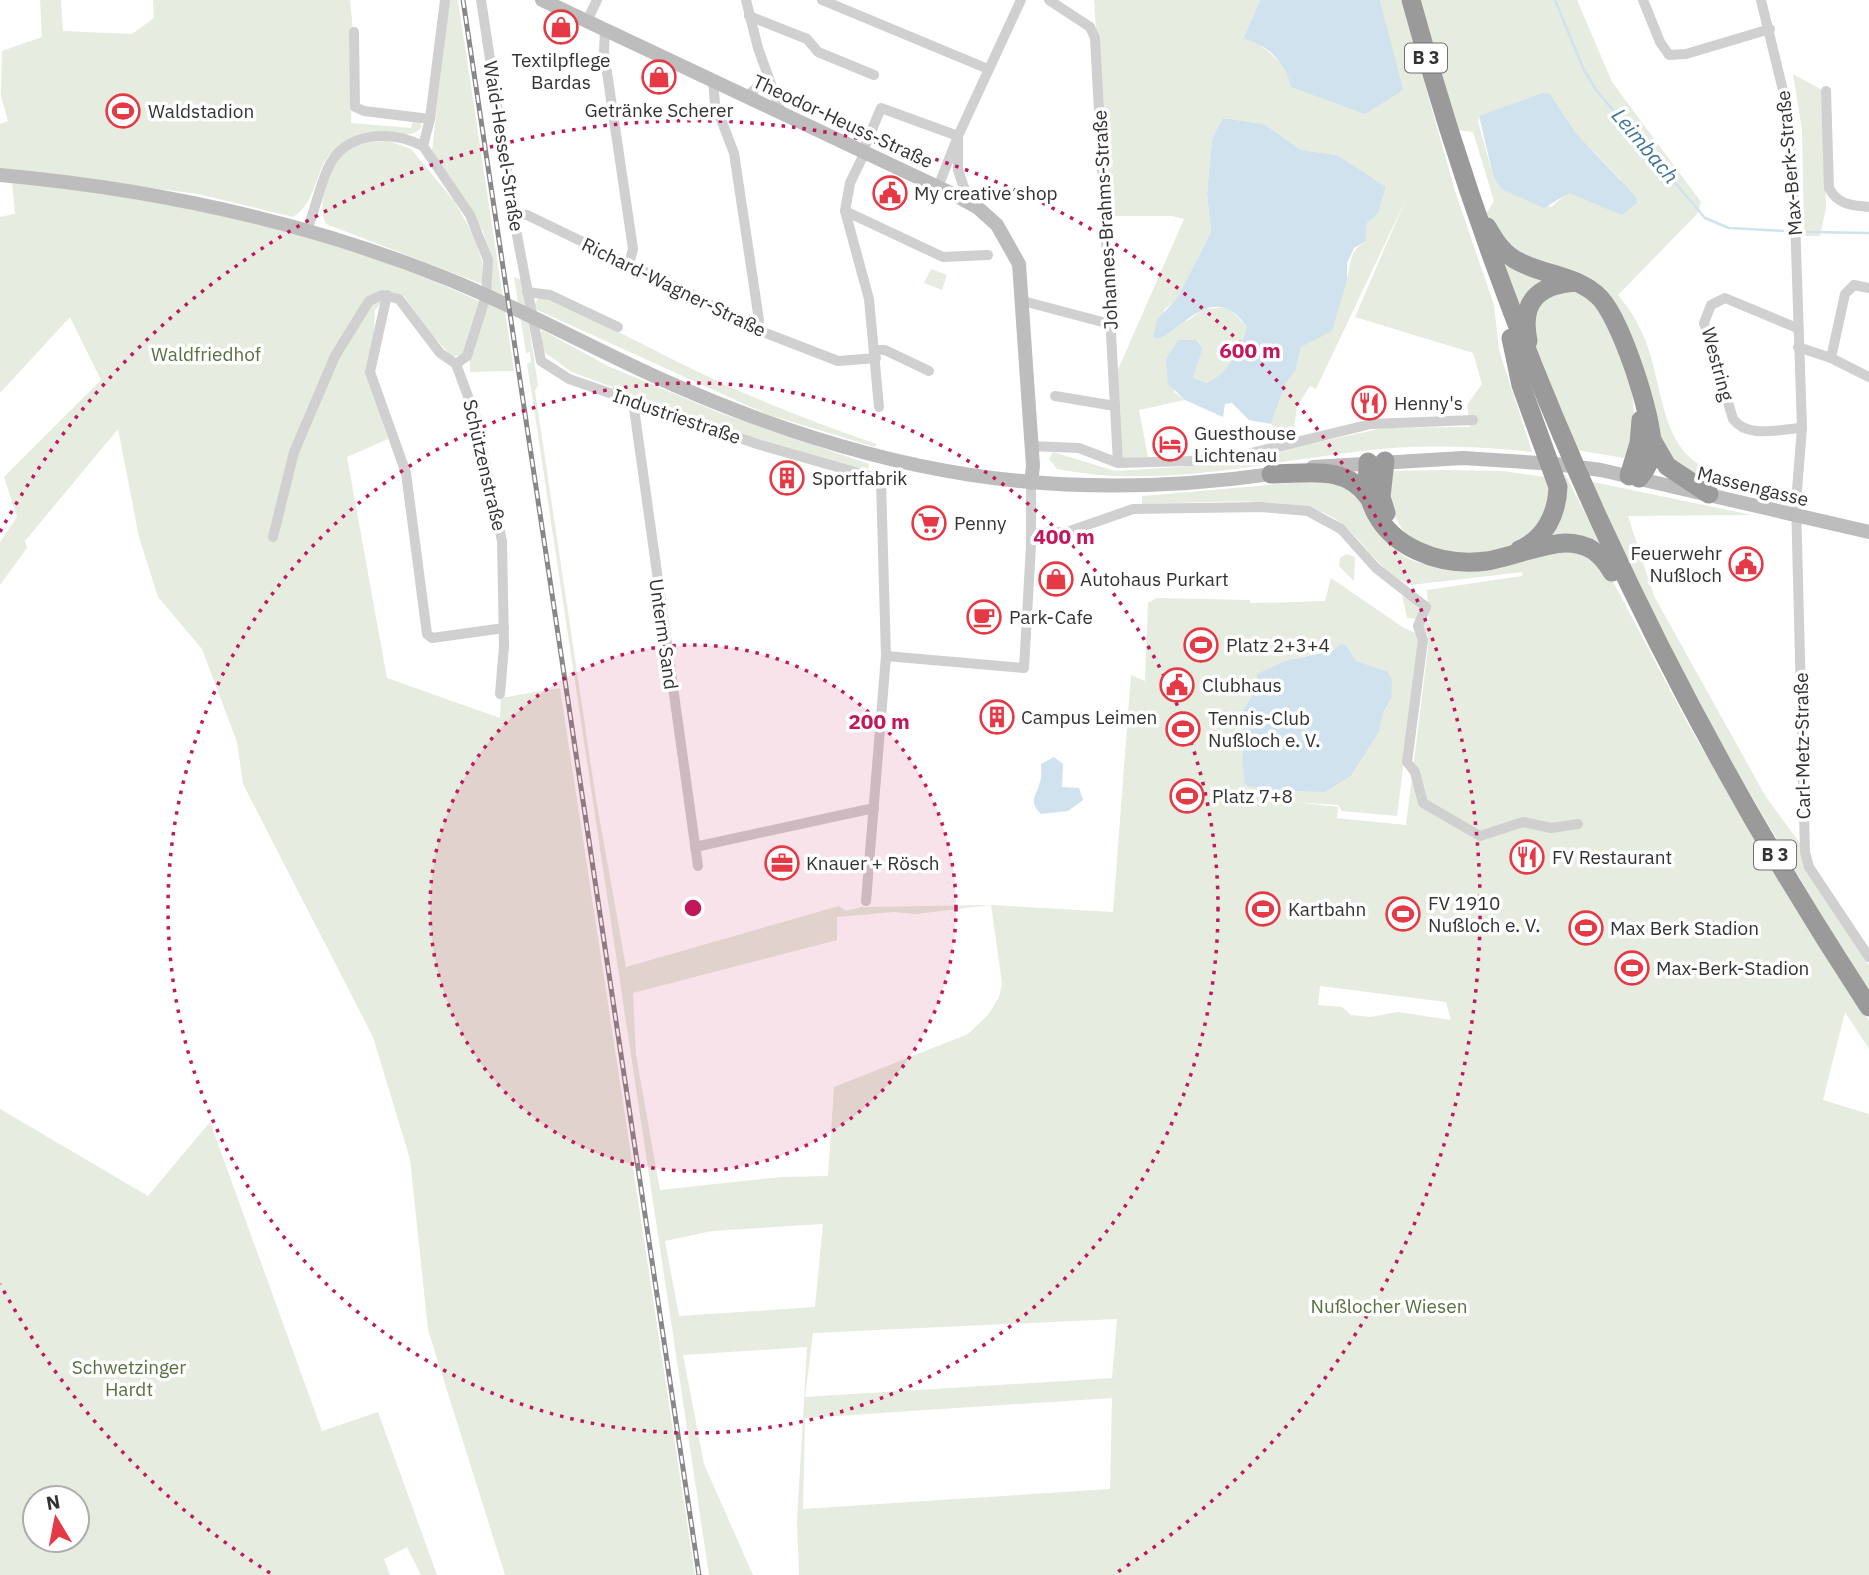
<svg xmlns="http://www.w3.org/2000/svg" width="1869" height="1575" font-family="'IBM Plex Sans',sans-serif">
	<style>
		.green { fill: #e6ecdf; fill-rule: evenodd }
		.water { fill: #cfe2ee }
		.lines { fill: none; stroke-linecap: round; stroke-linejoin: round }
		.stream { stroke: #cfe2ee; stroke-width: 2.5 }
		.street { stroke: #d0d0d0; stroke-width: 10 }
		.secondary { stroke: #bdbdbd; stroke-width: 14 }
		.highway { stroke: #9a9a9a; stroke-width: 19 }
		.rail-casing { stroke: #888; stroke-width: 5 }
		.rail { stroke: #fff; stroke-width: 2.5; stroke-dasharray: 8; stroke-linecap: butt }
		.ring { fill: none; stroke: #c2185b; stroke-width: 3.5; stroke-dasharray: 3.5 7 }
		.labels { text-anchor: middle; stroke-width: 7; stroke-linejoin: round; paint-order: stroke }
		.shield { fill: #fff; stroke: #707070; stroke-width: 2 }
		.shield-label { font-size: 18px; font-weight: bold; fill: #333 }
		.poi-label { font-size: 19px; fill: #333; stroke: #fff; text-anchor: start }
		.street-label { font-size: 19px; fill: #333; stroke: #fff }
		.park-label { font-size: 19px; fill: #56703f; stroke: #fff }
		.water-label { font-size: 21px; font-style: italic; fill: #3f7597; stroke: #fff }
		.centre { fill: #c2185b; stroke: #fff; stroke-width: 3.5 }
		.ring-label { font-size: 21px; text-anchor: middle; font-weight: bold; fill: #c2185b; stroke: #fff; stroke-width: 7; stroke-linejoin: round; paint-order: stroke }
	</style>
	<rect width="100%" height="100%" fill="#fff"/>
	<g class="green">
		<path d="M40,0h21l2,31 69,3 22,-16 -1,-18h197l3,30 -2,93 60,5 2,-7 7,1 2,5c-12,13 -21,4 -35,7 -16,4 -36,10 -52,17 -19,9 -16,50 -42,66l-95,-23 -198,-26v-44l8,-3 -7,-25 1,-45 40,-14z"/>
		<path d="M449,0h9l56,371 -44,1v-10l-9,-7 -9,2 -23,-26 -25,-35 -14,-3 -15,17 -4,77 17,52 -41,18 40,221 113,40 1,-20 59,-10 135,887h-190l-77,-245 -18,-171 -37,-122 -130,-253 -6,-42 -35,-93 -44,-52 -19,-60 -21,-108 -93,112 2,7 -27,37v-43l17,-25 -13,-40 97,-97 -31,-63 -70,76v-176l15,-3 -3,-32c162,17 327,53 475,123l5,-46 -9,-28 -51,-80z"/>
		<path d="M1094,0h166l-17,39 14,3 30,26 98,-48 -5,-20h21l54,191 39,114 5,45 33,102c-55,-6 -115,-8 -171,-1 -100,12 -203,38 -304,18l-8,-10 4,-7 62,19 65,-4 87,-14 117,-25 86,-1 -3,-22 15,-21 -9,-31 -118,-36 51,-118 -90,190 -6,-3 -13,20 -4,31 -7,2 -15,-15 15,-41 10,-13 5,-23c20,-14 34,-41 44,-64 8,-18 1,-30 21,-42l1,-18 11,-9 8,-26 -49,-33 -36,-5 -37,-26 -41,-6 -11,21 -5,55 4,38 -33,66 -15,13 24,10 17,-12 24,-2 19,20c-7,22 -18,46 -39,56l-15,-5 10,-30 -5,-8h-20l-4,52 11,8 -46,10 9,47 -26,2 -6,-85 68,-155 -12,-3h-64z"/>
		<path d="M1417,0h160l35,82 89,120 -4,12 -79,81c16,19 26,38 33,62 9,31 12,66 31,92 23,31 69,27 95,52 -28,-7 -64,-12 -89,-27 -37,-24 -60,-123 -75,-166l-96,-51 -31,-43 8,-13 -21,-69 -17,-2zM1550,94l26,39 45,47 -52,12 -18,15 -58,-32 -15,-53 1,-6z"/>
		<path d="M1793,74l27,15h4l2,119 -6,28h-16l-2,-106z"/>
		<path d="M389,141l22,8 44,53 18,33 9,26v23l-156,-60c-10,-20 2,-58 20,-72 13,-10 27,-10 43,-11z"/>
		<path d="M1500,253l61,25 -39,34z"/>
		<path d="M931,269l16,6 -5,15 -18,-7z"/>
		<path d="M514,277l8,3 16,105 -3,6 61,408 30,168 213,-61 7,5 16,-4 129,-2 122,7 18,-237 14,6 3,-78 9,-5 93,2v3h8l67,-2 6,-23 73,50 16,7 -23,181 -55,-5 -4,-6 -42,-3 42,5 -1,11 69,7 22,-177v-12l-5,-8 2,-10 4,6 -2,-34 95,-14 1,-4 -112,13c-34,-13 -48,-48 -77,-67 -39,-25 -143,-14 -192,-14v-8l184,-16c7,2 20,3 26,7 18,14 30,48 47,65 30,30 135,5 173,-3l35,21 82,156 96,163 84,132v28l-24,-37 -22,88 46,14v461h-1070l-2,-54 10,-174 -124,8 21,109 49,111h-44l-176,-1173 -6,-38 4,-2 -1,-10 -4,1zM1347,646l9,15 31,10 4,28 -7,12 -5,21 -28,44 -26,16 -53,-1 -30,-32 3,-20 -2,-29 13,-21v-10l32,-19zM991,905l11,78 -3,14 -11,18 -20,19 -134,53 -6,89 -47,1 -121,13 -24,-135 -3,-62 204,-53v-23l57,-5 22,2zM1320,986l126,16 5,18 -53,-8 -28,5 -19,-2 -9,-8 -24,-2zM823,1224l-8,83 -136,9 -14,-75 47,-10zM1117,1319l-5,59 -307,19 8,-64zM1112,1398l-2,91 -307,20 2,-91z"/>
		<path d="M1574,289l18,10 19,26 20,52 4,49 -11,32 -47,-8 -43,-109 3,-39z"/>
		<path d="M540,294c60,27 118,59 177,87 52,24 105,44 159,63l-1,3 -109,-33 -233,-106z"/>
		<path d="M542,330l66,36 112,47 149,51 -2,9 -131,-40 -164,-61 -28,-20 -4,-15z"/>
		<path d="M1444,470l59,1 49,7c1,18 -6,40 -18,55 -22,28 -102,31 -126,4 -7,-8 -15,-23 -18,-33 -3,-10 -1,-23 0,-33z"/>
		<path d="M1565,474l38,75 -55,-16z"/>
		<path d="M1588,481l164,34 -124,1 26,80 112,201 33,45 22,51 48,72v31l-161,-274z"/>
		<path d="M1346,554l9,3 -1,24 -15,-15 1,-8z"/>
		<path d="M1402,595l19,12 -3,12 -11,-1z"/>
		<path d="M0,1109l148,87 62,-74 112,309 56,-19 59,163h-16l-14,-28 -23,12 6,16h-390zM35,1498h42v42h-42z"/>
	</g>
	<g class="water">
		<path d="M1260,0h120l23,90 -38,24 -74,-27c-5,-24 -23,-43 -48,-48z"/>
		<path d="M1543,93l7,1 26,39 60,64 1,6 -15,12 -53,-22 -25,15 -43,-19 -8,-14 -14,-59z"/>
		<path d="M1223,118l41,6 37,26 36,5 49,32 -8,27 -11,9 -1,18 -12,7 -7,15v17l-15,51 -31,16 -5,23 -10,13 -15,41 -22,-4 -17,-17 -7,1 -2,13 -38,-17 -17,-16 -2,-25 12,-19h19l6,8 -10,30 14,5c22,-10 33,-34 40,-56 -29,-42 -55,-9 -86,11h-8l4,-18 21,-23 33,-65 -4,-38 5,-55z"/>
		<path d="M1341,644l6,2 9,15 31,10 5,9 -1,19 -7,12 -5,21 -28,44 -26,16 -53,-1 -27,-6 -3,-26 3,-20 -2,-29 13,-21 1,-15 31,-14 44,-9z"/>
		<path d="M1054,757l9,7 -1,23 17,1 4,12 -15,11 -27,3c-13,-13 -5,-17 -1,-32 2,-5 1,-13 1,-18z"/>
	</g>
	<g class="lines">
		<g class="stream">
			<path d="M1555,0l28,68 13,22 109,128 24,10 54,3"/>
			<path d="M1807,232l62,1"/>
		</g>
		<g class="street">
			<path d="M481,0l35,230 25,131 28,18 64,22 127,44 116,33 5,4 5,174 -20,245"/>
			<path d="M746,0l12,48 23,64"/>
			<path d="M822,0l166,69"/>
			<path d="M1049,0l41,27 5,11 23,425"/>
			<path d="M1643,0l17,42 9,13 17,-1 84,-25"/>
			<path d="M1761,0l27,111 7,107 7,210 -6,74 9,350 4,15 60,90"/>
			<path d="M749,16l58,23 11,13 56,23"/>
			<path d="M587,21l10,-21"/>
			<path d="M605,29l-1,23 29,197 -4,15"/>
			<path d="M354,32l1,75 9,4 66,8"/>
			<path d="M713,80l2,24 19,49 25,167 -2,10"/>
			<path d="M1826,91l3,97c9,17 22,17 40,19"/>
			<path d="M747,96l21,-18"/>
			<path d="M423,146l47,69 18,45 -2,36 -19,60 -11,8"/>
			<path d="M423,146l7,-27 15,-119"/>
			<path d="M863,151l18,-43 77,28v34l11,32"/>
			<path d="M865,152l-15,31 -5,28 24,88 10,108"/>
			<path d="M938,187l20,-51 63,-136"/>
			<path d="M845,211l98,46 45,-2"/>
			<path d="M514,214l13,1 174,84 41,25 96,37 38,-3"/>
			<path d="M307,230c8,-20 12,-42 21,-62 17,-37 62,-38 95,-22"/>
			<path d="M527,292l23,3 68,32"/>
			<path d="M387,295l-17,77 36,101 21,161 5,4 72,-10"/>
			<path d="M1023,301l87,23"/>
			<path d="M1797,328l-72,-30 -14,7 -7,18 29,96c15,20 46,10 69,9"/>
			<path d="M1798,347l33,11 38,19"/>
			<path d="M876,350h9l44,21"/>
			<path d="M1831,358l14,-64 9,-9 15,3"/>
			<path d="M1055,396l60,10"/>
			<path d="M633,401l65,465"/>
			<path d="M1031,446l48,2 39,15 72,-2 49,-5 132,-32 102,-4"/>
			<path d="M1031,533l36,-1 66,-23 128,-2 47,4 33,18 35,39 50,39 -8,19 5,14 -16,122 8,10 8,31 57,33 43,-14 28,6 27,-4"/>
			<path d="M273,537l21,-85 41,-96 34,-55 13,-6 17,4 41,54 16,11 20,54 26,123 2,105 -4,48"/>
			<path d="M886,656l138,12 7,-123v-62"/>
			<path d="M695,847l179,-39"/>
		</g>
		<g class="secondary">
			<path d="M542,0l413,195 22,12 20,18 22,39 14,202 -2,17"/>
			<path d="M0,175c154,14 305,46 448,104 77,31 149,72 224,105 205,90 384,122 607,89"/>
			<path d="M1313,467l150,-9 92,6 46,6 268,62"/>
		</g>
		<g class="highway">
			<path d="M1411,0c97,358 254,697 458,1007"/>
			<path d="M1487,227c7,12 14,24 27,32 26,16 59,15 83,36 23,19 57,125 55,154 -1,12 -6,21 -13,29"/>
			<path d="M1511,338l10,47 37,102c-1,27 -13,52 -39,63"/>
			<path d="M1528,341c-8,-40 10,-56 48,-59"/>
			<path d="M1652,440l15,26 42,28"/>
			<path d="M1385,461l-4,36 5,16"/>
			<path d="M1368,462c0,12 -2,26 2,37 15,49 71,68 117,62 22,-4 60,-18 78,-18 23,0 36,10 47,29"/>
			<path d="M1271,474c37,0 75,-10 98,24"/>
			<path d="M1629,476l10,-33 2,-23"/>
		</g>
		<defs>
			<path id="rail" d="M463,0l236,1575"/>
		</defs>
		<use href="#rail" class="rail-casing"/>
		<use href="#rail" class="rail"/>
	</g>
	<circle cx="693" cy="908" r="263" fill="#c2185b" fill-opacity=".12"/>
	<g class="ring">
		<circle cx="693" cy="908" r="263"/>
		<circle cx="693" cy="908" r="525"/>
		<path d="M270 1573A788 788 0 0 1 0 1284M0 532A788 788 0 1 1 1116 1573"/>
	</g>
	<defs>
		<symbol id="shop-ring" viewBox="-11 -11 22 22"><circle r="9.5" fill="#fff" stroke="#e63946" stroke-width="1.5"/><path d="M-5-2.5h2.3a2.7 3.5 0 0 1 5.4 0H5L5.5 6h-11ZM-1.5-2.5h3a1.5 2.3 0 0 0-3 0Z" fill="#e63946"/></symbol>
		<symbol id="stadium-ring" viewBox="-11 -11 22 22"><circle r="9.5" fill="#fff" stroke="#e63946" stroke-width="1.5"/><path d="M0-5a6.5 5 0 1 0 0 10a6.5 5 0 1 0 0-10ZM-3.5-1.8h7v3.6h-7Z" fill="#e63946"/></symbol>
		<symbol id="civic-ring" viewBox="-11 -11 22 22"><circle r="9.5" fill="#fff" stroke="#e63946" stroke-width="1.5"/><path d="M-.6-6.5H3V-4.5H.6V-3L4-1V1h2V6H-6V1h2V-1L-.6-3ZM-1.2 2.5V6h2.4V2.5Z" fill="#e63946"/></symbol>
		<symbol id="restaurant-ring" viewBox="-11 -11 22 22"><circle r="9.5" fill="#fff" stroke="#e63946" stroke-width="1.5"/><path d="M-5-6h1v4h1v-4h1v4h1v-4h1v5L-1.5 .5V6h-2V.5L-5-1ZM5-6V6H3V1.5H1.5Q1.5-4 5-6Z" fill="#e63946"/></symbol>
		<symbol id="hotel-ring" viewBox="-11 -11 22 22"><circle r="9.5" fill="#fff" stroke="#e63946" stroke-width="1.5"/><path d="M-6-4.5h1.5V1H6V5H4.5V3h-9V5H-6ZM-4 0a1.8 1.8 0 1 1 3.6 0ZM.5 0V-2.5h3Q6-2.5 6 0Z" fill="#e63946"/></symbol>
		<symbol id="building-ring" viewBox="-11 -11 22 22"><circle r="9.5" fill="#fff" stroke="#e63946" stroke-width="1.5"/><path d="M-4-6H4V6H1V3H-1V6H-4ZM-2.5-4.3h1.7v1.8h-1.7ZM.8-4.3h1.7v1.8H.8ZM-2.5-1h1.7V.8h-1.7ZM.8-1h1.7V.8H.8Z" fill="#e63946"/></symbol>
		<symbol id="supermarket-ring" viewBox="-11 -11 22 22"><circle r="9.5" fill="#fff" stroke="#e63946" stroke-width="1.5"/><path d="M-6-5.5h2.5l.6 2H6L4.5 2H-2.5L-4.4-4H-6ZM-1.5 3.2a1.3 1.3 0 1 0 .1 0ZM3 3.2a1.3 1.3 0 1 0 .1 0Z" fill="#e63946"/></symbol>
		<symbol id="cafe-ring" viewBox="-11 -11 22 22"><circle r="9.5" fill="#fff" stroke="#e63946" stroke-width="1.5"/><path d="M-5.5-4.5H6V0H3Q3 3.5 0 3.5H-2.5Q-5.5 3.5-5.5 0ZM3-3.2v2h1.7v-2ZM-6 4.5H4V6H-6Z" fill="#e63946"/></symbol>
		<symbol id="office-ring" viewBox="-11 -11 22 22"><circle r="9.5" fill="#fff" stroke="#e63946" stroke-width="1.5"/><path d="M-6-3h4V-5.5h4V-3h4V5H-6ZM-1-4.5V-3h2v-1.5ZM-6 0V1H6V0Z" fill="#e63946"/></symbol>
	</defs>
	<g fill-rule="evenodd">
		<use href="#shop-ring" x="542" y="8" width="38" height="38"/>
		<use href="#shop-ring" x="640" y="58" width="38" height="38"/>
		<use href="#stadium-ring" x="104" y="92" width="38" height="38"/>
		<use href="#civic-ring" x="871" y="174" width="38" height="38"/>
		<use href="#restaurant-ring" x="1350" y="384" width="38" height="38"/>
		<use href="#hotel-ring" x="1151" y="425" width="38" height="38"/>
		<use href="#building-ring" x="768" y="459" width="38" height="38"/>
		<use href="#supermarket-ring" x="910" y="504" width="38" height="38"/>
		<use href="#civic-ring" x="1727" y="545" width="38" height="38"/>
		<use href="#shop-ring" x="1037" y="560" width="38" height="38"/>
		<use href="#cafe-ring" x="965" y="598" width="38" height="38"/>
		<use href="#stadium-ring" x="1182" y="626" width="38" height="38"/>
		<use href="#civic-ring" x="1158" y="666" width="38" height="38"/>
		<use href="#building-ring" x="978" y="698" width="38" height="38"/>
		<use href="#stadium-ring" x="1164" y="710" width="38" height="38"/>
		<use href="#stadium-ring" x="1168" y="777" width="38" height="38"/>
		<use href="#restaurant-ring" x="1508" y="838" width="38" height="38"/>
		<use href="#office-ring" x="763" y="844" width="38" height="38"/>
		<use href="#stadium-ring" x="1244" y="890" width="38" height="38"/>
		<use href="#stadium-ring" x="1384" y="895" width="38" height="38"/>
		<use href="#stadium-ring" x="1567" y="909" width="38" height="38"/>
		<use href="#stadium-ring" x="1613" y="949" width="38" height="38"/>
	</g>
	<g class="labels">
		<g class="shield">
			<rect x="1405" y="43.5" width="42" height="29" rx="5"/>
			<rect x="1754" y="840.5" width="42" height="29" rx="5"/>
		</g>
		<g class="shield-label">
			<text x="1426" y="64">B 3</text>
			<text x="1775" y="861">B 3</text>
		</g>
		<g class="poi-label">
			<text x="561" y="67" text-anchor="middle">Textilpflege<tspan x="561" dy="22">Bardas</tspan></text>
			<text x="659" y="117" text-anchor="middle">Getränke Scherer</text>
			<text x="148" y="118">Waldstadion</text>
			<text x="914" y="200">My creative shop</text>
			<text x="1394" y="410">Henny's</text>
			<text x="1194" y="440">Guesthouse<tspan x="1194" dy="22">Lichtenau</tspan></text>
			<text x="812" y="485">Sportfabrik</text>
			<text x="954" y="530">Penny</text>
			<text x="1722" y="560" text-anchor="end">Feuerwehr<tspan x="1722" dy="22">Nußloch</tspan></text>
			<text x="1080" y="586">Autohaus Purkart</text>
			<text x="1009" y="624">Park-Cafe</text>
			<text x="1226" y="652">Platz 2+3+4</text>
			<text x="1202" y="692">Clubhaus</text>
			<text x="1021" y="724">Campus Leimen</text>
			<text x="1208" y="725">Tennis-Club<tspan x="1208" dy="22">Nußloch e. V.</tspan></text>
			<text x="1212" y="803">Platz 7+8</text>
			<text x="1552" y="864">FV Restaurant</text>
			<text x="806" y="870">Knauer + Rösch</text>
			<text x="1428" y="910">FV 1910<tspan x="1428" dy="22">Nußloch e. V.</tspan></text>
			<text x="1288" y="916">Kartbahn</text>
			<text x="1610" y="935">Max Berk Stadion</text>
			<text x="1656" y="975">Max-Berk-Stadion</text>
		</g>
		<g class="street-label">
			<text transform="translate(843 121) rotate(25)" y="7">Theodor-Heuss-Straße</text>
			<text transform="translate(504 146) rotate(81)" y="7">Waid-Hessel-Straße</text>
			<text transform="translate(1789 163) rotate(-95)" y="7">Max-Berk-Straße</text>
			<text transform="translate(1105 220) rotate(-93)" y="7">Johannes-Brahms-Straße</text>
			<text transform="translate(674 287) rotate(26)" y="7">Richard-Wagner-Straße</text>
			<text transform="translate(1718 364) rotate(75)" y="7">Westring</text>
			<text transform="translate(677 416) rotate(19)" y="7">Industriestraße</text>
			<text transform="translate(485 465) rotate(77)" y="7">Schützenstraße</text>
			<text transform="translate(1753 486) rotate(14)" y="7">Massengasse</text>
			<text transform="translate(664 634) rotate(82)" y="7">Unterm Sand</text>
			<text transform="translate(1802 746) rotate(-91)" y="7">Carl-Metz-Straße</text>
		</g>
		<g class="park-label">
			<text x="206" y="361">Waldfriedhof</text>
			<text x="1389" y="1313">Nußlocher Wiesen</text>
			<text x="129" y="1374">Schwetzinger<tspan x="129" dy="22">Hardt</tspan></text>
		</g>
		<g class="water-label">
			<text transform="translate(1645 146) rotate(50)" y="7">Leimbach</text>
		</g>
	</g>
	<circle cx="693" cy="908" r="10" class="centre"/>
	<g class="ring-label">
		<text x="1250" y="358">600 m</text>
		<text x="1064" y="544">400 m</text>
		<text x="879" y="729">200 m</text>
	</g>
	<g transform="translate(56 1519) rotate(350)"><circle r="33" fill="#ffffff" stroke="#adadad" stroke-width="2"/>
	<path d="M0-5L12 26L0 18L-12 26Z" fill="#e63946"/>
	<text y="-10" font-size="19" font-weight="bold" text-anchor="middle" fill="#333333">N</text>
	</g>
</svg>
